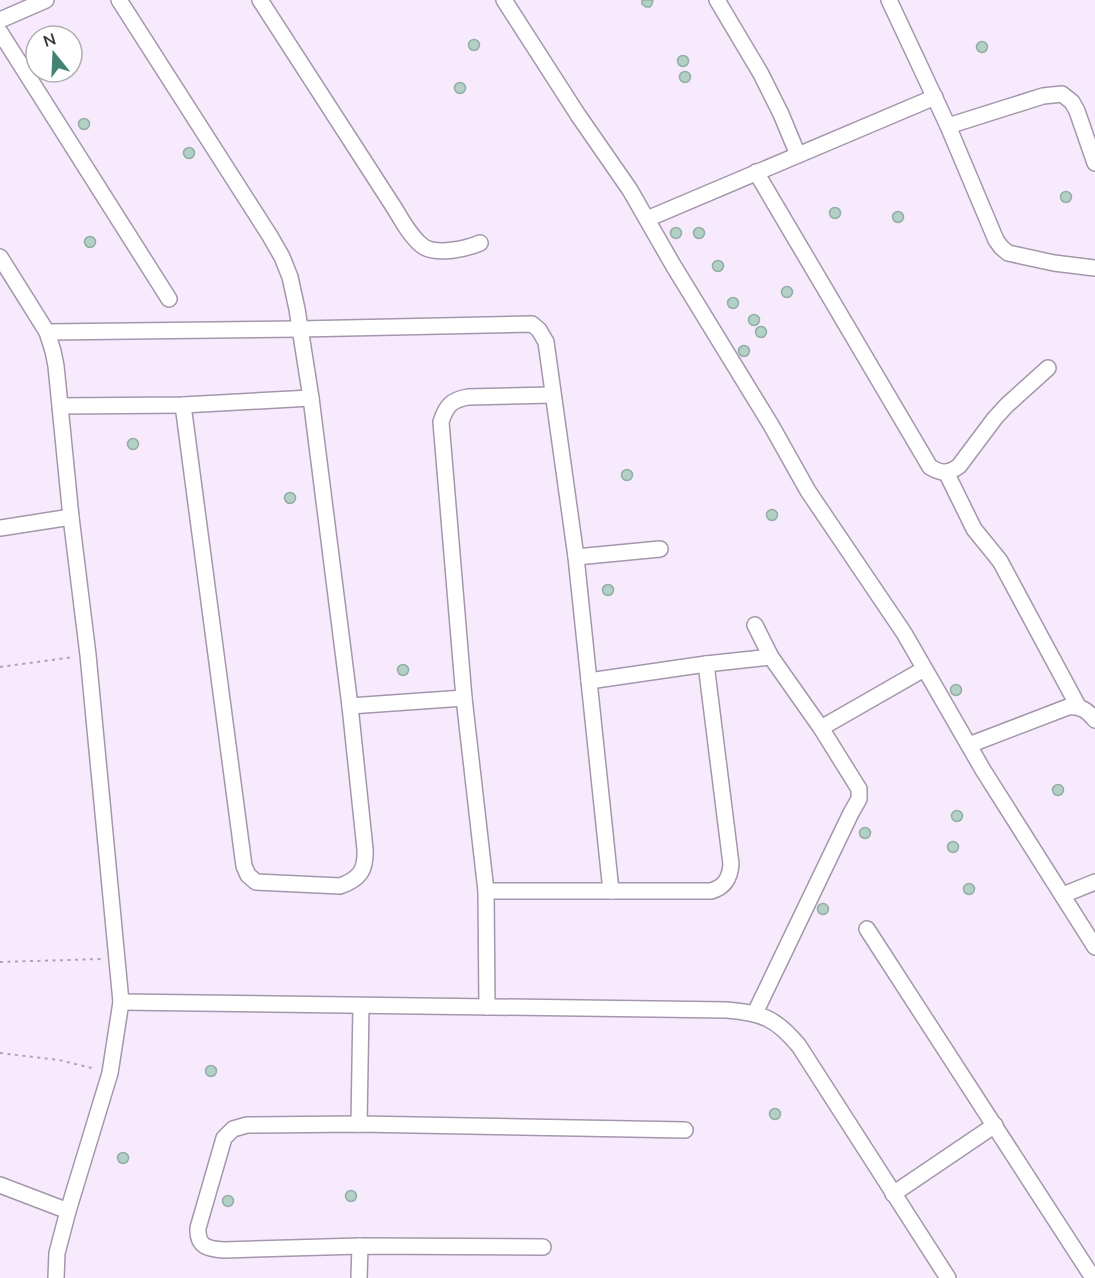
<svg xmlns="http://www.w3.org/2000/svg" width="1095" height="1278" font-family="Mulish,sans-serif">
	<style>
		.building { fill: #b2d0c6; stroke: #92aea5; stroke-width: 1.5 }
		.lines { fill: none; stroke-linecap: round; stroke-linejoin: round }
		.street-casing { stroke: #a597ab; stroke-width: 18 }
		.path { stroke: #ada4b2; stroke-width: 2; stroke-dasharray: 3 4.5; stroke-linecap: butt }
		.street { stroke: #fff; stroke-width: 15 }
	</style>
	<rect width="100%" height="100%" fill="#f6eafc"/>
	<g class="building">
		<path d="M642,0h11l-1,4 -2,3h-4l-4,-3z"/>
		<circle cx="474" cy="45" r="5.5"/>
		<circle cx="982" cy="47" r="5.5"/>
		<circle cx="683" cy="61" r="5.5"/>
		<circle cx="685" cy="77" r="5.5"/>
		<circle cx="460" cy="88" r="5.5"/>
		<circle cx="84" cy="124" r="5.5"/>
		<circle cx="189" cy="153" r="5.5"/>
		<circle cx="1066" cy="197" r="5.5"/>
		<circle cx="835" cy="213" r="5.5"/>
		<circle cx="898" cy="217" r="5.5"/>
		<circle cx="676" cy="233" r="5.5"/>
		<circle cx="699" cy="233" r="5.5"/>
		<circle cx="90" cy="242" r="5.5"/>
		<circle cx="718" cy="266" r="5.5"/>
		<circle cx="787" cy="292" r="5.5"/>
		<circle cx="733" cy="303" r="5.5"/>
		<circle cx="754" cy="320" r="5.5"/>
		<circle cx="761" cy="332" r="5.5"/>
		<circle cx="744" cy="351" r="5.5"/>
		<circle cx="133" cy="444" r="5.5"/>
		<circle cx="627" cy="475" r="5.5"/>
		<circle cx="290" cy="498" r="5.5"/>
		<circle cx="772" cy="515" r="5.5"/>
		<circle cx="608" cy="590" r="5.5"/>
		<circle cx="403" cy="670" r="5.5"/>
		<circle cx="956" cy="690" r="5.5"/>
		<circle cx="1058" cy="790" r="5.5"/>
		<circle cx="957" cy="816" r="5.5"/>
		<circle cx="865" cy="833" r="5.5"/>
		<circle cx="953" cy="847" r="5.5"/>
		<circle cx="969" cy="889" r="5.5"/>
		<circle cx="823" cy="909" r="5.5"/>
		<circle cx="211" cy="1071" r="5.5"/>
		<circle cx="775" cy="1114" r="5.5"/>
		<circle cx="123" cy="1158" r="5.5"/>
		<circle cx="351" cy="1196" r="5.5"/>
		<circle cx="228" cy="1201" r="5.5"/>
	</g>
	<g class="lines">
		<defs>
			<g id="street">
				<path d="M119,0l151,236 12,21 8,20 7,32 14,89 39,308 15,143c1,21 -5,30 -25,37l-84,-4 -8,-7 -4,-9 -61,-461"/>
				<path d="M260,0l135,209c8,13 17,30 29,38 14,8 42,2 56,-4"/>
				<path d="M504,0l74,115 52,75 43,75 98,160 37,66 96,142 79,137 112,177"/>
				<path d="M717,0l44,74 20,40 17,41"/>
				<path d="M889,0l59,126 48,114 5,7 7,6 46,10 41,5"/>
				<path d="M0,20l46,-20"/>
				<path d="M0,32l169,267"/>
				<path d="M948,126l95,-30 19,-2 10,8 5,9 18,52"/>
				<path d="M756,172l174,295c12,7 18,7 29,-1l36,-48 12,-13 41,-37"/>
				<path d="M647,219l288,-122"/>
				<path d="M0,257l47,75 6,19 3,15 15,151 17,138 33,347 -11,71 -42,138 -11,42 -1,25"/>
				<path d="M47,332l253,-3 232,-5 7,6 7,12 30,215 35,334"/>
				<path d="M60,406l123,-1 128,-7"/>
				<path d="M946,472l28,57 26,32 78,145"/>
				<path d="M0,528l71,-11"/>
				<path d="M576,557l84,-8"/>
				<path d="M755,625l16,32 50,71 38,61v10l-8,14 -96,200"/>
				<path d="M589,681l117,-17 65,-7"/>
				<path d="M350,706l114,-8"/>
				<path d="M821,728l103,-59"/>
				<path d="M969,745l99,-38c13,-1 19,3 27,13"/>
				<path d="M486,891h225c14,-4 19,-13 20,-27l-25,-200"/>
				<path d="M1063,895l32,-13"/>
				<path d="M867,929l226,349"/>
				<path d="M121,1002l606,8c35,3 49,8 72,36l149,232"/>
				<path d="M487,1007l-1,-116 -22,-193 -23,-276c5,-16 10,-22 27,-25l85,-2"/>
				<path d="M359,1124l2,-118"/>
				<path d="M0,1185l68,26"/>
				<path d="M893,1194l102,-69"/>
				<path d="M543,1247l-183,-1 -136,4c-16,-1 -27,-3 -26,-22l26,-90 9,-9 14,-4 112,-1 326,6"/>
				<path d="M359,1278l1,-32"/>
			</g>
		</defs>
		<use href="#street" class="street-casing"/>
		<g class="path">
			<path d="M0,667l74,-10"/>
			<path d="M0,962l102,-3"/>
			<path d="M0,1053l59,7 37,9"/>
		</g>
		<use href="#street" class="street"/>
	</g>
	<g transform="translate(54 54) rotate(342)"><circle r="28" fill="#ffffff" stroke="#b0aeb1" stroke-width="1.5"/>
	<path d="M0-4.5L10 22L0 15L-10 22Z" fill="#428372"/>
	<text y="-9" font-size="16" font-weight="bold" text-anchor="middle" fill="#3a353d">N</text>
	</g>
</svg>
